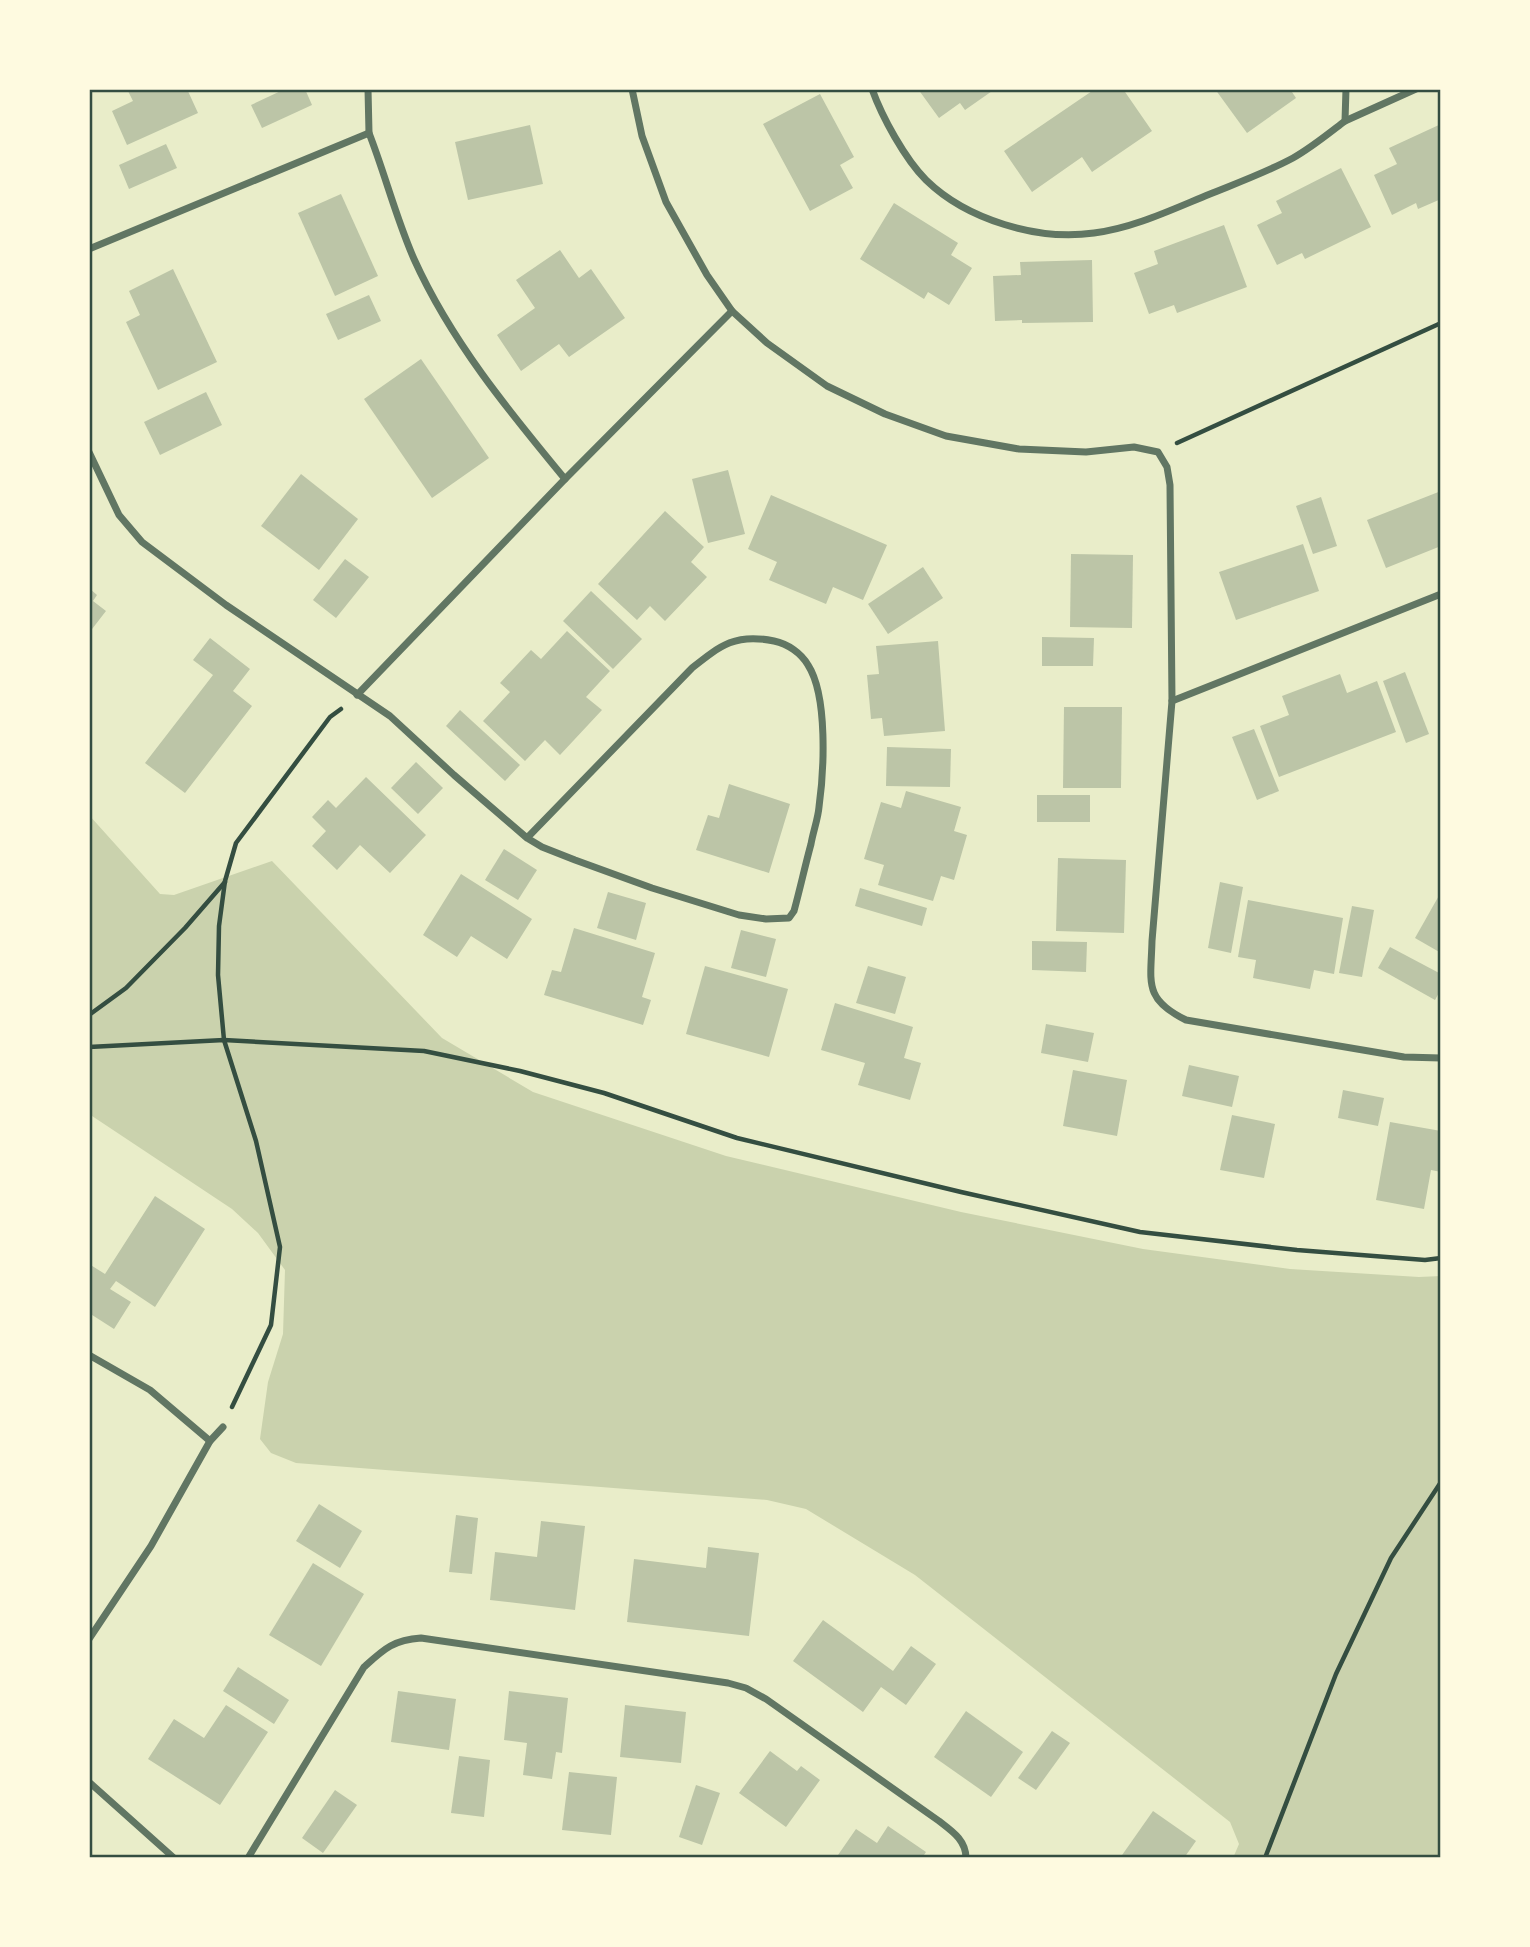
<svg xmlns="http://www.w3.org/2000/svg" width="1530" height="1947" font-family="'Space Grotesk',sans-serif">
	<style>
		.green { fill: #cad2ad }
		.building { fill: #bcc5a7 }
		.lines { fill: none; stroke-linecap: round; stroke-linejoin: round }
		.path { stroke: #344e41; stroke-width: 4.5 }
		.minor { stroke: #617663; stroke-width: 7 }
		.neatline { fill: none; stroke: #344e41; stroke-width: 2.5 }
	</style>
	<rect width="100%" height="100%" fill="#e9edc9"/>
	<path class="green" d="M89,815l71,79 14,1 98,-34 170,177 91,54 193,64 235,56 182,37 147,20 129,8 22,-1v582h-208l6,-14 -9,-22 -315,-247 -109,-66 -39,-9 -471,-37 -25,-10 -11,-14 8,-57 15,-48 2,-64 -27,-37 -26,-24 -143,-95z"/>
	<g class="building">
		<path d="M127,89h60l11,24 -71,32 -15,-34 21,-10z"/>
		<path d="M285,89h20l7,16 -50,23 -11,-23z"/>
		<path d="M918,89h77l-30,21 -5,-7 -21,15z"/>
		<path d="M1095,89h28l29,42 -60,41 -10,-15 -50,35 -28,-41z"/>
		<path d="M1215,89h75l6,9 -49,35z"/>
		<path d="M820,94l34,63 -14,8 13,23 -43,23 -47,-87z"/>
		<path d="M1441,124v75l-23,10 -2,-6 -24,12 -18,-40 23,-11 -8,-16z"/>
		<path d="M530,125l13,59 -75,16 -13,-58z"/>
		<path d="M166,144l11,24 -48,21 -10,-24z"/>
		<path d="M1341,168l30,59 -66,32 -3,-6 -25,12 -20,-40 25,-12 -6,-12z"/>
		<path d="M341,194l37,82 -43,20 -37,-83z"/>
		<path d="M894,203l64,40 -7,12 21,13 -23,37 -21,-13 -4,7 -64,-40z"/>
		<path d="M1224,225l23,62 -70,26 -3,-8 -25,9 -15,-41 24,-9 -4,-13z"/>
		<path d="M560,250l19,28 12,-9 34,49 -56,39 -10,-13 -38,27 -24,-36 38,-27 -19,-28z"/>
		<path d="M1092,260l1,62 -71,1v-3l-27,1 -2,-45 28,-1 -1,-13z"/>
		<path d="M173,269l44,93 -59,28 -32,-68 14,-7 -11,-24z"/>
		<path d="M369,295l12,26 -43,19 -12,-26z"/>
		<path d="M421,359l68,99 -57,40 -68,-99z"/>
		<path d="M206,392l16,33 -62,30 -16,-33z"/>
		<path d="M728,470l17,64 -37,9 -16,-64z"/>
		<path d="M301,474l57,45 -39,51 -58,-44z"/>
		<path d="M1441,491v55l-55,22 -19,-48z"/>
		<path d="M771,495l116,50 -24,55 -30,-13 -7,17 -57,-24 8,-18 -29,-13z"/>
		<path d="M1321,497l16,49 -24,8 -17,-48z"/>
		<path d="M665,511l39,36 -13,15 16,15 -42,44 -15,-15 -13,14 -39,-36z"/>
		<path d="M1303,544l16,47 -83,29 -17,-48z"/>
		<path d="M1071,554l62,1 -1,73 -62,-1z"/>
		<path d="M345,559l24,18 -33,41 -23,-18z"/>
		<path d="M923,567l20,31 -55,36 -20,-30z"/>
		<path d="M89,588l8,7 -4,6 13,10 -17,22z"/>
		<path d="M591,591l51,48 -29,30 -50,-48z"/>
		<path d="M567,631l43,40 -24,26 16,13 -42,45 -15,-15 -20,21 -42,-40 27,-29 -10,-9 31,-33 10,9z"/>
		<path d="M1042,637l52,1 -1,28h-51z"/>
		<path d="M210,638l40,31 -17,22 19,15 -67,87 -40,-30 68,-88 -20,-15z"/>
		<path d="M938,641l7,90 -61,5 -2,-18 -11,1 -4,-44 12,-1 -3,-28z"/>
		<path d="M1405,672l24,62 -23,9 -23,-62z"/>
		<path d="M1340,674l7,19 30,-12 19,51 -117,45 -19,-51 29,-11 -7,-19z"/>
		<path d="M1064,707h58l-1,81h-58z"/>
		<path d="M460,710l60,55 -15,16 -59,-55z"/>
		<path d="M1254,729l25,62 -22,9 -25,-63z"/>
		<path d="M887,747l64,2 -1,38 -64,-1z"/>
		<path d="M416,762l27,26 -25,26 -27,-26z"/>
		<path d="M366,777l60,58 -36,38 -30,-28 -23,25 -25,-24 14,-15 -14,-14 16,-17 8,8z"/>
		<path d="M729,784l61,20 -21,69 -73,-23 12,-35 11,3z"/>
		<path d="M906,791l55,16 -7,24 13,4 -13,45 -13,-4 -8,25 -55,-16 6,-20 -20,-6 17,-57 20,6z"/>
		<rect x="1037" y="795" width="53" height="27"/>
		<path d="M504,849l33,21 -19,30 -33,-20z"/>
		<path d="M1058,858l68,2 -2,73 -68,-2z"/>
		<path d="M461,874l71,45 -25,40 -36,-23 -14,21 -34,-22z"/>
		<path d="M1220,882l23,5 -12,66 -23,-5z"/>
		<path d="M860,888l67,20 -5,18 -67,-20z"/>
		<path d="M608,892l38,11 -10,37 -39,-12z"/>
		<path d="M1441,892v61l-26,-15z"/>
		<path d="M1248,900l95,18 -9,56 -20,-4 -4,19 -57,-11 3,-18 -18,-3z"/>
		<path d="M1352,906l22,4 -12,67 -23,-4z"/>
		<path d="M574,928l81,25 -13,44 9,3 -8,25 -99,-30 8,-25 9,2z"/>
		<path d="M741,930l35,9 -10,38 -35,-9z"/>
		<path d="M1032,941l55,1 -1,30 -54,-2z"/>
		<path d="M1390,947l51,27v15l-6,11 -57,-32z"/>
		<path d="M705,966l83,23 -19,68 -83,-23z"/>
		<path d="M868,966l38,11 -11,37 -39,-11z"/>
		<path d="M835,1003l78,24 -9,31 17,5 -11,37 -52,-15 7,-22 -44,-13z"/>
		<path d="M1046,1024l48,9 -6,29 -47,-9z"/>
		<path d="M1189,1065l50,11 -7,31 -50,-11z"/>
		<path d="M1073,1070l54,10 -10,56 -54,-10z"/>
		<path d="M1343,1090l41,8 -6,28 -40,-8z"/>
		<path d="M1232,1115l43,9 -11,54 -44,-8z"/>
		<path d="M1390,1122l51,9v41l-10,-2 -7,39 -48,-9z"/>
		<path d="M155,1196l50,33 -50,78 -39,-26 -6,8 21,13 -17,27 -25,-16v-49l16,10z"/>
		<path d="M319,1504l43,27 -22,37 -44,-27z"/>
		<path d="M456,1515l22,3 -6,56 -23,-2z"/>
		<path d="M541,1521l44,5 -10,84 -85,-10 5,-48 42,5z"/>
		<path d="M708,1547l51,6 -10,83 -122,-14 7,-63 72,9z"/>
		<path d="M313,1563l51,31 -43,72 -52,-31z"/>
		<path d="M823,1620l70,51 18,-25 25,18 -30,41 -25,-18 -18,25 -70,-51z"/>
		<path d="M238,1667l51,33 -15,24 -51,-33z"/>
		<path d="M398,1691l58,8 -7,51 -58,-8z"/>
		<path d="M509,1691l59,7 -6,55 -6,-1 -4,27 -29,-4 4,-32 -23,-3z"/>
		<path d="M226,1705l42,27 -48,73 -72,-46 26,-40 30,19z"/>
		<path d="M625,1705l61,7 -5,51 -61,-6z"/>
		<path d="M966,1711l57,41 -32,45 -57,-40z"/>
		<path d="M1052,1731l18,12 -34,47 -18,-12z"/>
		<path d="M770,1751l27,20 4,-5 19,14 -34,47 -47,-34z"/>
		<path d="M459,1756l31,4 -6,57 -33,-4z"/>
		<path d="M569,1772l48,5 -6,58 -49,-5z"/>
		<path d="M696,1785l24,8 -18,52 -23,-8z"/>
		<path d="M335,1790l22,15 -34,48 -21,-15z"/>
		<path d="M1153,1811l43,30 -12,17h-64z"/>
		<path d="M888,1826l38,26 -4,6h-80l-4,-3 18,-26 21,14z"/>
	</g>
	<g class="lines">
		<g class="path">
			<path d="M1177,443l264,-120"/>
			<path d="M89,1015l37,-27 59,-60 40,-46"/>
			<path d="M89,1047l135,-7 200,11 96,20 84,22 133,45 224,54 179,40 157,18 128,10 16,-2"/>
			<path d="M232,1407l39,-82 9,-78 -24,-106 -32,-101 -6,-65 1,-49 6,-45 11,-38 94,-126 11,-8"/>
			<path d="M1265,1858l71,-184 55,-116 50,-76"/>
		</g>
		<g class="minor">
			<path d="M368,89l1,44"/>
			<path d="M632,89l10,47 24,66 41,73 25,36 35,32 60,43 58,28 61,22 73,13 67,3 48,-5 24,5 9,15 3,18 2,216 -20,240c-1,41 -9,58 34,79l218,37 37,1"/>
			<path d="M872,89c10,28 33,70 54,91 41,40 112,61 168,53 40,-5 79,-24 116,-39 27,-11 57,-22 83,-36 18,-10 35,-24 52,-37l1,-32"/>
			<path d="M1345,121l71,-32"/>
			<path d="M89,249l280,-116c16,41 27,85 45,126 37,82 94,151 151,220"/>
			<path d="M89,452l30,63 23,27 84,63 164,111 64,59 73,63 15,9 33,13 77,28 87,27 27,4 23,-1 5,-7c6,-22 11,-45 17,-67 2,-12 7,-25 8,-37 5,-36 9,-111 -11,-142 -7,-12 -20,-21 -34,-24 -38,-8 -53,4 -82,27l-165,170"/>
			<path d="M357,695l208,-216 167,-168"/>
			<path d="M1172,701l269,-107"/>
			<path d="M89,1355l61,35 60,51"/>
			<path d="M89,1639l62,-93 59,-105 13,-14"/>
			<path d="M89,1782l85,76"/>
			<path d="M248,1858l116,-191c20,-18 29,-27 57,-29l307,45 18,5 20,11 173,122c13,10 27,19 27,37"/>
		</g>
	</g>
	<rect width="1530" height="1947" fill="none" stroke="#fefae0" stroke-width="182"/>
	<rect x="91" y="91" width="1348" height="1765" class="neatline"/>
</svg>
